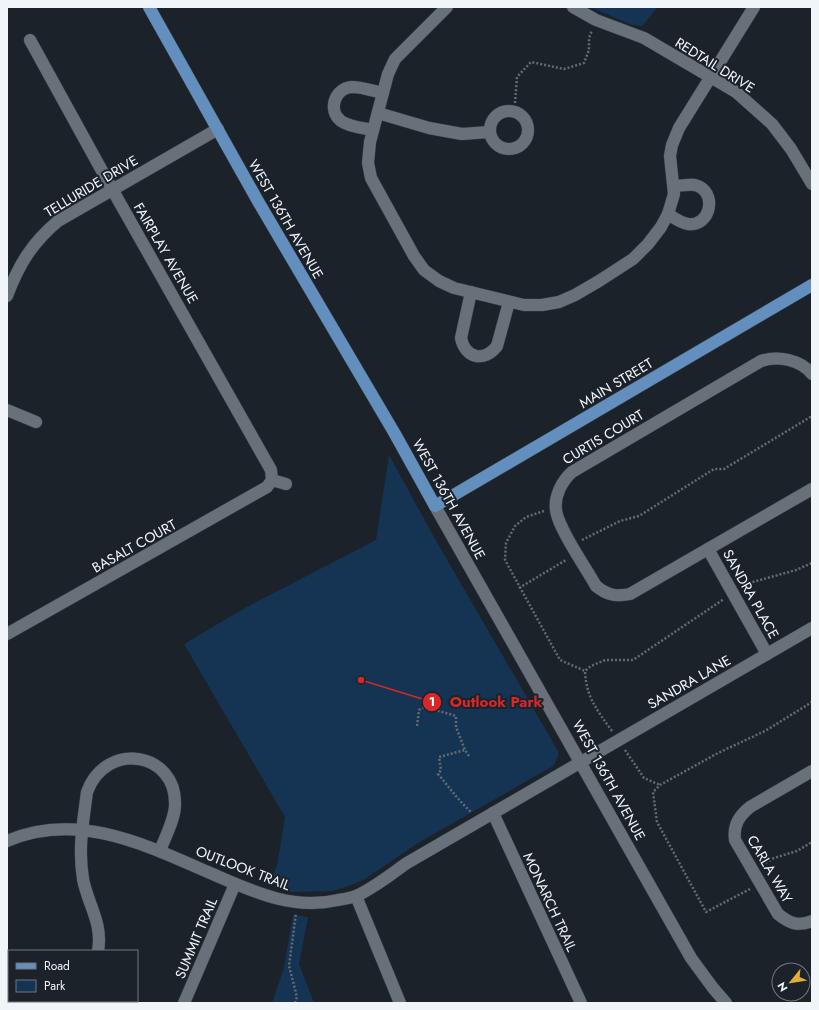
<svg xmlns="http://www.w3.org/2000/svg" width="819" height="1010" font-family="Jost,sans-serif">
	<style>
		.green { fill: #153453 }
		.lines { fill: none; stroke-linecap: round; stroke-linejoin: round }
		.minor-casing { stroke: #393f45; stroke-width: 13 }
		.major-casing { stroke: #393f45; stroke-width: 13 }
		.path { stroke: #656b72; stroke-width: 2.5; stroke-dasharray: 2 2; stroke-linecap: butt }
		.minor { stroke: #687079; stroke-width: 12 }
		.major { stroke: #638fbe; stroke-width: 12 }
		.labels { text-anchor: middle; stroke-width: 4; stroke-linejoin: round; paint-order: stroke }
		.street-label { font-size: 14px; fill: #f0f5fa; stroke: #1c222a }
		.leader { fill: none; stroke: #d62828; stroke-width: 1.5 }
		.callout-dot { fill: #d62828; stroke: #1c222a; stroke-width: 1.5 }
		.mark-label { font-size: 12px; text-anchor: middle; font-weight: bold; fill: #fff }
		.callout-label { font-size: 15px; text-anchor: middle; font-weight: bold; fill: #d62828; stroke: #1c222a; stroke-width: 4; stroke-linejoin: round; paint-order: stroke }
	</style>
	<rect width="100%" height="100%" fill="#1c222a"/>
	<g class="green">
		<path d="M590,7h68l-16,19 -10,-1z"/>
		<path d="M389,455l46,84 123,212v6l-5,9 -135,77 -53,36 -16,7 -17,5 -42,1 -19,-9 7,-22 7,-44 -101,-173 61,-36 131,-68z"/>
		<path d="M293,915l15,2 -9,47 15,39h-42l12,-35z"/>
	</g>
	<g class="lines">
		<defs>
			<g id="minor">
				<path d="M447,7l-52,52 -7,15 -18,68 -2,21 3,15 43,78 10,14 15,11 15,7 70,17h18l17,-3 16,-7 24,-14 34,-22 15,-15 13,-17 7,-13 6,-20 -4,-38 2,-11 7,-17 75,-121"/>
				<path d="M573,7l23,13 48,18 92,54 36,32 19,25 21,35"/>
				<path d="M30,40l82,149 159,281 1,10"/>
				<circle cx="509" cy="130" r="19"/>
				<path d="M378,113l51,15 33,6 27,-2"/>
				<path d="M373,130c-10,-2 -24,-3 -32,-9 -14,-11 -6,-33 11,-34 10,0 21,4 31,6"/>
				<path d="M668,214c6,4 13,9 20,10 23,3 30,-33 7,-39 -6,-1 -15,1 -21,1"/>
				<path d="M471,292l-10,46c4,20 23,25 36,8l12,-44"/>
				<path d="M7,296c12,-32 25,-53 51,-75l160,-92"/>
				<path d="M812,374c-11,-14 -34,-19 -51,-13l-189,111c-10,9 -18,24 -16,38 2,18 30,58 40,76 11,9 20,11 34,8l182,-105"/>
				<path d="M7,410l29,12"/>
				<path d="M272,480l14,4"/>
				<path d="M435,506l256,452 22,30 13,15"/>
				<path d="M708,549l59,105"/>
				<path d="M7,634l260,-147 5,-7"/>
				<path d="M812,771l-62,36c-11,9 -17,18 -15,33l43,74c11,9 20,13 34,7"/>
				<path d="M493,813l88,190"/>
				<path d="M7,841c69,-30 137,3 201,31 42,18 83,39 130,28 6,-1 13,-2 18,-4 18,-8 35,-22 51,-33l405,-235"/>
				<path d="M356,896l44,107"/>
				<path d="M98,951c5,-28 -10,-46 -15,-72 -5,-31 0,-56 4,-87 19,-52 90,-40 88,13 0,14 -10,32 -15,46"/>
				<path d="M91,1003v-2"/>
				<path d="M184,1003l51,-119"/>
			</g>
			<path id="major" d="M149,7l110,196 136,231 40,72 377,-221"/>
		</defs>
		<use href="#minor" class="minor-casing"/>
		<use href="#major" class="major-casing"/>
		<g class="path">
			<path d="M515,103l2,-26 14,-15 33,7 20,-6 5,-13v-12l3,-8"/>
			<path d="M544,511l-18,6 -11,9 -9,17 -1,17 55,100 25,11"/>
			<path d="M582,540l38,-19 19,-5 75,-47h10l88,-53"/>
			<path d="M519,588l47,-28"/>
			<path d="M742,588l11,-6 43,-12 16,-7"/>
			<path d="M417,726l2,-16 6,-3 31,9v11l9,23"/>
			<path d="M612,731c-15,-21 -26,-34 -27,-60l6,-5 14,-6h28l91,-61"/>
			<path d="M625,750l19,28 16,7"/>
			<path d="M469,756l-4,-6 -26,7 2,13 -3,4c11,13 20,26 33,38"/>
			<path d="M762,865l12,-7 23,-7 15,-9"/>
			<path d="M750,889l-44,23 -49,-90 -4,-30 7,-7 58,-32 47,-22 47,-29"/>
			<path d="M295,1003l2,-6 -8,-31 7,-53"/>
		</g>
		<use href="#minor" class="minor"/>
		<use href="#major" class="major"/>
	</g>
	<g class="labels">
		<g class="street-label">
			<text transform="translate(715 65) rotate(32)" y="5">REDTAIL DRIVE</text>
			<text transform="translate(91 186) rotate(-31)" y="5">TELLURIDE DRIVE</text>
			<text transform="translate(286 219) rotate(60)" y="5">WEST 136TH AVENUE</text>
			<text transform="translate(166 253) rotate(60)" y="5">FAIRPLAY AVENUE</text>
			<text transform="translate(616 383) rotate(-31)" y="5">MAIN STREET</text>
			<text transform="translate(603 437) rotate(-31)" y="5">CURTIS COURT</text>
			<text transform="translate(449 499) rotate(61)" y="5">WEST 136TH AVENUE</text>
			<text transform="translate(134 546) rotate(-29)" y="5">BASALT COURT</text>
			<text transform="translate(751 594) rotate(61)" y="5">SANDRA PLACE</text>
			<text transform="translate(689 682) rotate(-30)" y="5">SANDRA LANE</text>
			<text transform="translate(609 780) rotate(61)" y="5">WEST 136TH AVENUE</text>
			<text transform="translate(243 868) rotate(21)" y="5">OUTLOOK TRAIL</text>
			<text transform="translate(770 869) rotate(60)" y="5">CARLA WAY</text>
			<text transform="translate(550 902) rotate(65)" y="5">MONARCH TRAIL</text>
			<text transform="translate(196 938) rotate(-67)" y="5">SUMMIT TRAIL</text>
		</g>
	</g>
	<path class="leader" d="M361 680L432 702"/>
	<g class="callout-dot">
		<circle cx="361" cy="680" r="4"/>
		<circle cx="432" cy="702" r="10"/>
	</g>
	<g class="mark-label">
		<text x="432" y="706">1</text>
	</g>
	<g class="callout-label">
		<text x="496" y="707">Outlook Park</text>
	</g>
	<rect width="819" height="1010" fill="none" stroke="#f0f5fa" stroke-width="16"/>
	<rect x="8" y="950" width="130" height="52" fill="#1c222a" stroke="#71767d"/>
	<rect x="16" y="963" width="20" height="6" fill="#638fbe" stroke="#71767d"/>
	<text x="44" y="970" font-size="12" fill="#f0f5fa">Road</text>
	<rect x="16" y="980" width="20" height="12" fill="#153453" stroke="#71767d"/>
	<text x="44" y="990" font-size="12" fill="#f0f5fa">Park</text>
	<g transform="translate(791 982) rotate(240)"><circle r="19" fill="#1c222a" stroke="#71767d"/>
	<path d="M0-3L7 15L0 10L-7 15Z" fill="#e4ad35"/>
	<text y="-6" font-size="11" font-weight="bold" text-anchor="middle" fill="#f0f5fa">N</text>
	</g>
</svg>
